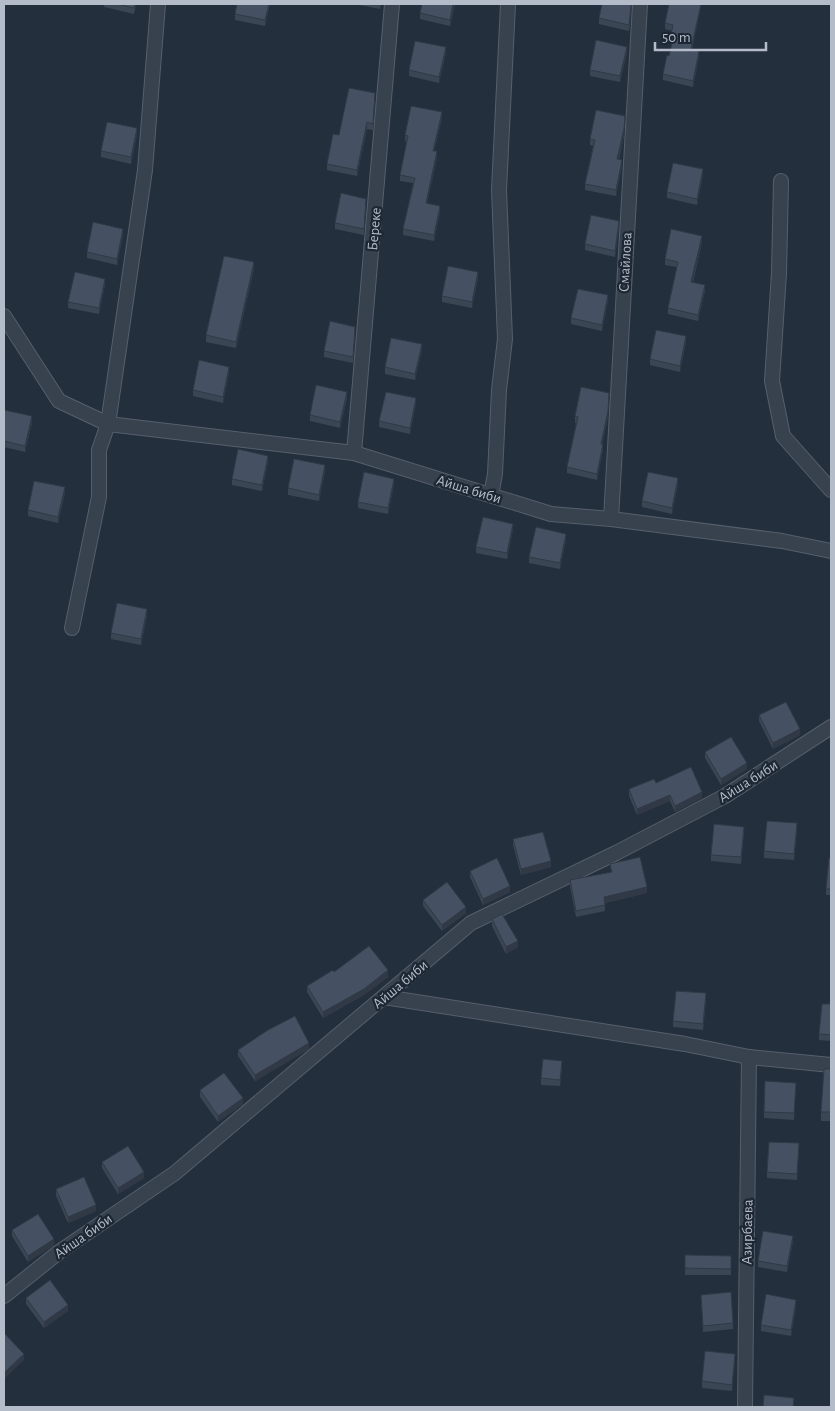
<svg xmlns="http://www.w3.org/2000/svg" width="835" height="1411" font-family="'Alegreya Sans',sans-serif">
	<style>
		.lines { fill: none; stroke-linecap: round; stroke-linejoin: round }
		.minor-casing { stroke: #565f6c; stroke-width: 16 }
		.minor { stroke: #38414e; stroke-width: 14 }
		.wall { fill: #3b4654 }
		.shaded-wall { fill: #303945 }
		.building { fill: #455162; stroke: #303945 }
		.labels { text-anchor: middle; stroke-width: 4.5; stroke-linejoin: round; paint-order: stroke }
		.street-label { font-size: 15px; fill: #b4bcc9; stroke: #1d2633 }
	</style>
	<rect width="100%" height="100%" fill="#242f3e"/>
	<g class="lines">
		<defs>
			<g id="minor">
				<path d="M781,181l-2,92 -7,108 11,55 48,54"/>
				<path d="M4,316l55,85 49,23 246,29 197,61 60,5 171,22 49,10"/>
				<path d="M354,453l38,-449"/>
				<path d="M491,495l4,-21 4,-84 6,-51 -6,-149 9,-186"/>
				<path d="M611,519l29,-515"/>
				<path d="M72,628l27,-131v-47l9,-26 37,-254 13,-166"/>
				<path d="M384,997l301,47 64,13 82,8"/>
				<path d="M4,1296l55,-44 116,-79 296,-250 145,-70 109,-57 106,-69"/>
				<path d="M745,1407l4,-350"/>
			</g>
		</defs>
		<use href="#minor" class="minor-casing"/>
		<use href="#minor" class="minor"/>
	</g>
	<g class="wall">
		<path d="M104,4h32l-2,10 -30,-7z"/>
		<path d="M237,4h33l-5,22 -30,-6v-6z"/>
		<path d="M354,4h27l-1,5z"/>
		<path d="M455,4l-5,22 -30,-7v-6z"/>
		<path d="M632,4l-3,27 -30,-7v-6z"/>
		<path d="M701,4l-9,46 7,7 -6,30 -30,-7v-6l6,-18 4,-16h-2l1,-9 -7,-2v-6z"/>
		<path d="M446,53l-7,30 -30,-7v-6z"/>
		<path d="M627,53l-7,29 -30,-6v-6z"/>
		<path d="M375,99l-2,31 -6,-1 -10,47 -30,-6v-6l12,-29z"/>
		<path d="M442,118l-8,33 3,7 -10,45 13,9 -6,29 -31,-6v-6l10,-46 -13,-2v-6l7,-33 -2,-1v-6z"/>
		<path d="M137,134l-6,30 -30,-7v-6z"/>
		<path d="M624,136l-5,24 3,6 -6,30 -31,-6v-6l8,-38 -3,-1v-6z"/>
		<path d="M703,175l-6,30 -30,-7v-6z"/>
		<path d="M366,205l-2,30 -29,-6v-6z"/>
		<path d="M619,227l-4,30 -30,-7v-6z"/>
		<path d="M123,235l-6,30 -30,-7v-6z"/>
		<path d="M702,242l-9,41 12,8 -7,30 -30,-7v-6l9,-41 -12,-2v-6z"/>
		<path d="M254,269l-18,79 -30,-6v-7z"/>
		<path d="M478,278l-6,30 -30,-6v-6z"/>
		<path d="M105,285l-6,29 -31,-6v-6z"/>
		<path d="M608,301l-6,30 -31,-7v-6z"/>
		<path d="M355,333l-2,30 -29,-6v-6z"/>
		<path d="M686,342l-6,30 -30,-7v-6z"/>
		<path d="M422,350l-7,30 -30,-6v-7z"/>
		<path d="M229,373l-6,30 -30,-7v-6z"/>
		<path d="M347,398l-7,30 -30,-7v-6z"/>
		<path d="M416,404l-6,30 -31,-7v-6z"/>
		<path d="M4,410l28,13 -7,29 -21,-5z"/>
		<path d="M575,416l33,1 -6,27 1,6 -6,30 -30,-7v-6l9,-44h-1z"/>
		<path d="M268,462l-6,29 -30,-6v-6z"/>
		<path d="M325,471l-6,30 -31,-6v-7z"/>
		<path d="M678,484l-6,30 -30,-7v-6z"/>
		<path d="M394,485l-6,29 -30,-6v-6z"/>
		<path d="M65,493l-7,30 -30,-7v-6z"/>
		<path d="M513,530l-6,29 -31,-6v-6z"/>
		<path d="M566,540l-6,29 -31,-6v-6z"/>
		<path d="M147,616l-6,29 -30,-6v-6z"/>
		<path d="M759,715l41,20 -27,14 -14,-28z"/>
		<path d="M705,752l42,17 -26,16 -16,-27z"/>
		<path d="M656,783l46,15 -27,14 -5,-11 -33,14 -8,-19v-7z"/>
		<path d="M797,830l-3,30 -30,-2v-7z"/>
		<path d="M744,833l-3,31 -30,-3v-6z"/>
		<path d="M513,839l38,28 -30,8 -8,-30z"/>
		<path d="M831,858v37h-5v-6z"/>
		<path d="M610,864l37,29 -42,10v8l-29,6 -6,-30v-7l41,-8z"/>
		<path d="M470,871l40,21 -27,13 -13,-28z"/>
		<path d="M423,900l43,13 -24,18 -19,-25z"/>
		<path d="M492,919l26,28 -12,7 -14,-28z"/>
		<path d="M334,972l54,5 -24,18 -41,23 -16,-26v-6z"/>
		<path d="M706,999l-3,31 -30,-3v-6z"/>
		<path d="M831,1004v37l-12,-1v-6z"/>
		<path d="M309,1049l-54,32 -17,-25v-6z"/>
		<path d="M562,1067l-2,19 -19,-1v-7z"/>
		<path d="M831,1069v52h-10v-9z"/>
		<path d="M796,1083l-2,37 -30,-2v-6z"/>
		<path d="M200,1090l43,14 -25,18 -18,-25z"/>
		<path d="M799,1149l-2,31 -30,-2v-6z"/>
		<path d="M102,1162l42,16 -26,16 -16,-26z"/>
		<path d="M56,1189l40,22 -28,12 -12,-27z"/>
		<path d="M12,1230l42,15 -26,17 -16,-26z"/>
		<path d="M793,1242l-6,30 -29,-5v-6z"/>
		<path d="M685,1255l46,1v19h-46z"/>
		<path d="M701,1295l32,28v6l-30,3z"/>
		<path d="M26,1298l42,13 -24,17 -18,-24z"/>
		<path d="M796,1306l-5,30 -30,-5v-6z"/>
		<path d="M735,1360l-3,31 -30,-3v-7z"/>
	</g>
	<g class="shaded-wall">
		<path d="M269,4h1l-5,22v-6z"/>
		<path d="M453,4h2l-5,22v-6z"/>
		<path d="M701,4v3l-10,49v-7z"/>
		<path d="M446,47v6l-7,30v-6z"/>
		<path d="M627,47v6l-7,29v-6z"/>
		<path d="M699,51v6l-6,30v-6z"/>
		<path d="M442,112v6l-9,39v-6z"/>
		<path d="M625,116l-1,20 -7,29v-6z"/>
		<path d="M367,122v7l-10,47v-6z"/>
		<path d="M137,128v6l-6,30v-7z"/>
		<path d="M437,151v7l-11,51v-6z"/>
		<path d="M622,160v6l-6,30v-6z"/>
		<path d="M703,169v6l-6,30v-6z"/>
		<path d="M440,206v6l-6,29v-6z"/>
		<path d="M619,221v6l-4,30v-6z"/>
		<path d="M123,229v6l-6,30v-6z"/>
		<path d="M702,236v6l-11,46v-6z"/>
		<path d="M254,262v7l-18,79v-6z"/>
		<path d="M478,272v6l-6,30v-6z"/>
		<path d="M105,279v6l-6,29v-6z"/>
		<path d="M705,285v6l-7,30v-6z"/>
		<path d="M608,295v6l-6,30v-6z"/>
		<path d="M686,336v6l-6,30v-6z"/>
		<path d="M422,344v6l-7,30v-6z"/>
		<path d="M229,367v6l-6,30v-6z"/>
		<path d="M347,392v6l-7,30v-6z"/>
		<path d="M416,398v6l-6,30v-6z"/>
		<path d="M609,399l-1,18 -7,33v-6z"/>
		<path d="M32,416v7l-7,29v-6z"/>
		<path d="M603,444v6l-6,30v-6z"/>
		<path d="M268,456v6l-6,29v-6z"/>
		<path d="M325,465v6l-6,30v-6z"/>
		<path d="M678,478v6l-6,30v-6z"/>
		<path d="M394,479v6l-6,29v-6z"/>
		<path d="M65,487v6l-7,30v-6z"/>
		<path d="M513,524v6l-6,29v-6z"/>
		<path d="M566,534v6l-6,29v-6z"/>
		<path d="M147,609v7l-6,29v-6z"/>
		<path d="M800,729v6l-27,14v-6z"/>
		<path d="M747,763v6l-26,16v-6z"/>
		<path d="M702,792v6l-27,14v-6z"/>
		<path d="M670,795v6l-33,14v-6z"/>
		<path d="M551,861v6l-30,8v-6z"/>
		<path d="M510,886v6l-27,13v-6z"/>
		<path d="M647,887v6l-43,10v-6z"/>
		<path d="M466,907v6l-24,18v-6z"/>
		<path d="M518,941v6l-12,7v-7z"/>
		<path d="M388,970v7l-24,18 -41,23v-6z"/>
		<path d="M309,1043v6l-54,32v-6z"/>
		<path d="M243,1098v6l-25,18v-6z"/>
		<path d="M144,1172v6l-26,16v-6z"/>
		<path d="M96,1205v6l-28,12v-6z"/>
		<path d="M793,1236v6l-6,30v-6z"/>
		<path d="M54,1239v6l-26,17v-6z"/>
		<path d="M796,1300v6l-5,30v-6z"/>
		<path d="M68,1305v6l-24,17v-6z"/>
		<path d="M24,1354v6l-20,19v-6z"/>
		<path d="M735,1354v6l-3,31v-6z"/>
	</g>
	<g class="building">
		<path d="M117,4h18l-1,4z"/>
		<path d="M237,4h32l-4,16 -30,-6z"/>
		<path d="M422,4h31l-3,16 -30,-7z"/>
		<path d="M602,4h29l-2,21 -30,-7z"/>
		<path d="M669,4h32l-10,45 8,2 -6,30 -30,-7 4,-19 2,1 5,-21 -3,-1 2,-9 -8,-2z"/>
		<path d="M596,40l31,7 -7,29 -30,-6z"/>
		<path d="M415,41l31,6 -7,30 -30,-7z"/>
		<path d="M349,88l26,5 -2,31 -6,-2 -10,48 -30,-6 6,-30 6,1z"/>
		<path d="M411,106l31,6 -9,39h4l-11,52 14,3 -6,29 -31,-6 12,-51 -15,-3 8,-39 -3,-1z"/>
		<path d="M596,110l29,6 -1,13 -7,30 5,1 -6,30 -31,-6 10,-44 -5,-1z"/>
		<path d="M107,122l30,6 -6,29 -30,-6z"/>
		<path d="M673,163l30,6 -6,30 -30,-7z"/>
		<path d="M341,193l25,6 -2,30 -29,-6z"/>
		<path d="M591,215l28,6 -4,30 -30,-7z"/>
		<path d="M93,222l30,7 -6,30 -30,-7z"/>
		<path d="M671,229l31,7 -11,46 14,3 -7,30 -30,-7 10,-46 -13,-3z"/>
		<path d="M224,256l30,6 -18,80 -30,-7z"/>
		<path d="M448,266l30,6 -6,30 -30,-6z"/>
		<path d="M75,272l30,7 -6,29 -31,-6z"/>
		<path d="M578,289l30,6 -6,30 -31,-7z"/>
		<path d="M330,321l25,6 -2,30 -29,-6z"/>
		<path d="M656,330l30,6 -6,30 -30,-7z"/>
		<path d="M391,338l31,6 -7,30 -30,-7z"/>
		<path d="M199,360l30,7 -6,30 -30,-7z"/>
		<path d="M316,385l31,7 -7,30 -30,-7z"/>
		<path d="M581,387l28,6 -1,18 -7,33h2l-6,30 -30,-7 11,-50 -3,-1z"/>
		<path d="M386,392l30,6 -6,30 -31,-7z"/>
		<path d="M4,410l28,6 -7,30 -21,-5z"/>
		<path d="M238,449l30,7 -6,29 -30,-6z"/>
		<path d="M294,459l31,6 -6,30 -31,-7z"/>
		<path d="M364,472l30,7 -6,29 -30,-6z"/>
		<path d="M648,472l30,6 -6,30 -30,-7z"/>
		<path d="M34,481l31,6 -7,30 -30,-7z"/>
		<path d="M483,517l30,7 -6,29 -31,-6z"/>
		<path d="M536,527l30,7 -6,29 -31,-6z"/>
		<path d="M117,603l30,6 -6,30 -30,-6z"/>
		<path d="M786,702l14,27 -27,14 -14,-28z"/>
		<path d="M731,737l16,26 -26,16 -16,-27z"/>
		<path d="M691,767l11,25 -27,14 -5,-11 -33,14 -8,-20 25,-10 2,4z"/>
		<path d="M767,821l30,2 -3,31 -30,-3z"/>
		<path d="M714,824l30,3 -3,30 -30,-2z"/>
		<path d="M543,832l8,29 -30,8 -8,-30z"/>
		<path d="M640,857l7,30 -43,10 1,8 -29,6 -6,-31 42,-8 -2,-8z"/>
		<path d="M497,858l13,28 -27,13 -13,-28z"/>
		<path d="M829,858h2v31h-5z"/>
		<path d="M447,882l19,25 -24,18 -19,-25z"/>
		<path d="M502,914l16,27 -12,6 -14,-28z"/>
		<path d="M369,946l19,24 -24,19 -41,23 -16,-26 26,-16 1,2z"/>
		<path d="M676,991l30,2 -3,31 -30,-3z"/>
		<path d="M822,1004h9v31l-12,-1z"/>
		<path d="M295,1016l14,27 -54,32 -17,-25 30,-20z"/>
		<path d="M543,1059l19,2 -2,19 -19,-2z"/>
		<path d="M824,1069h7v43h-10z"/>
		<path d="M224,1073l19,25 -25,18 -18,-26z"/>
		<path d="M765,1081l31,2 -2,30 -30,-1z"/>
		<path d="M769,1142l30,1 -2,31 -30,-2z"/>
		<path d="M128,1146l16,26 -26,16 -16,-26z"/>
		<path d="M84,1177l12,28 -28,12 -12,-28z"/>
		<path d="M38,1214l16,25 -26,17 -16,-26z"/>
		<path d="M763,1231l30,5 -6,30 -29,-5z"/>
		<path d="M685,1255l46,1v13l-46,-1z"/>
		<path d="M50,1280l18,25 -24,17 -18,-24z"/>
		<path d="M731,1292l2,31 -30,3 -2,-31z"/>
		<path d="M766,1294l30,6 -5,30 -30,-5z"/>
		<path d="M4,1333l20,21 -20,19z"/>
		<path d="M705,1351l30,3 -3,31 -30,-4z"/>
		<path d="M764,1395l30,3 -1,9h-30z"/>
	</g>
	<g class="labels">
		<g class="street-label">
			<text transform="translate(374 229) rotate(-85)" y="5">Береке</text>
			<text transform="translate(625 262) rotate(-87)" y="5">Смайлова</text>
			<text transform="translate(469 489) rotate(17)" y="5">Айша биби</text>
			<text transform="translate(748 781) rotate(-32)" y="5">Айша биби</text>
			<text transform="translate(400 984) rotate(-40)" y="5">Айша биби</text>
			<text transform="translate(747 1232) rotate(-89)" y="5">Азирбаева</text>
			<text transform="translate(83 1236) rotate(-35)" y="5">Айша биби</text>
		</g>
	</g>
	<rect width="835" height="1411" fill="none" stroke="#b4bcc9" stroke-width="10"/>
	<path d="M655 42v8h111v-8" fill="none" stroke="#b4bcc9" stroke-width="2.5"/>
	<text x="662" y="42" font-size="15" fill="#b4bcc9" stroke="#1d2633" stroke-width="4" paint-order="stroke">50 m</text>
</svg>
